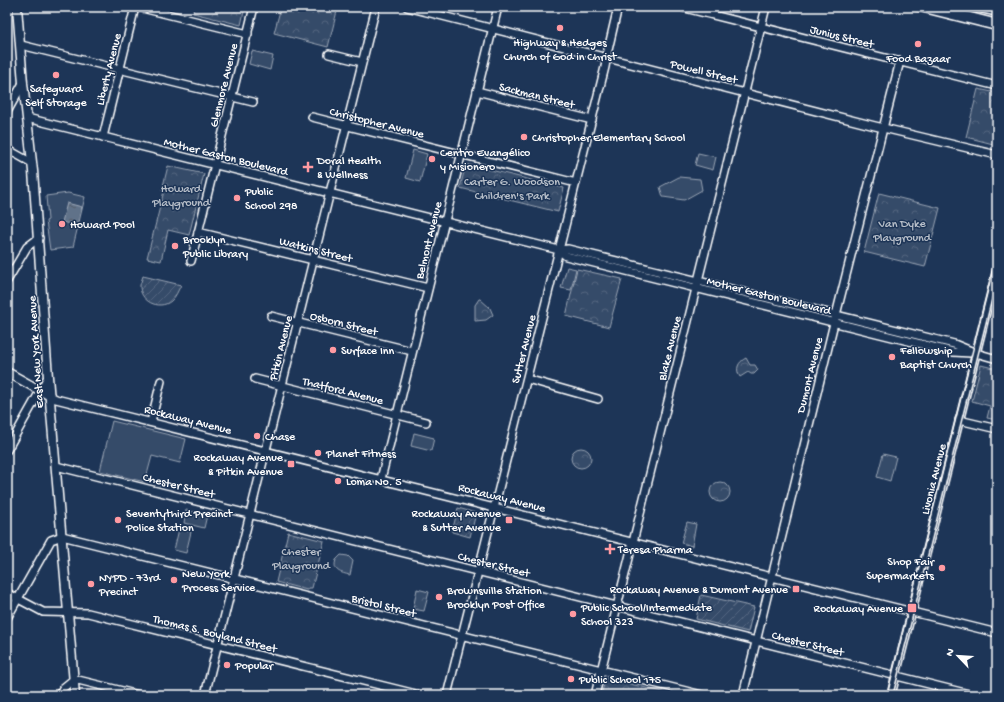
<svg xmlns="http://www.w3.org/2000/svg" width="1004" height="702" font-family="'Gochi Hand',sans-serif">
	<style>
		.grass { fill: #364b69; stroke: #9aa5b4 }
		.park { fill: url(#park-crowns); stroke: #9aa5b4 }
		.garden { fill: url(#garden-furrows); stroke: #9aa5b4 }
		.water { fill: url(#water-ripples); stroke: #a0aab8 }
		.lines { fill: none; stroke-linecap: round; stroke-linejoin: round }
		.minor-casing { stroke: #fff; stroke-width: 10 }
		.major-casing { stroke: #fff; stroke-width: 11 }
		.minor { stroke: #1d3557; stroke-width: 7 }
		.major { stroke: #1d3557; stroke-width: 8 }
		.rail { stroke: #fff; stroke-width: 1.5 }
		.poi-dot { fill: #ff9aa2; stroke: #1d3557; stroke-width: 1.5 }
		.labels { text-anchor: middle; stroke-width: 3; stroke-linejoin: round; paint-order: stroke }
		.street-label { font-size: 12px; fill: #fff; stroke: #1d3557 }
		.poi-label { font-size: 12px; fill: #fff; stroke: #1d3557; text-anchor: start }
		.park-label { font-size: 12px; fill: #b9c0ca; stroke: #1d3557 }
	</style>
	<defs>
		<pattern id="park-crowns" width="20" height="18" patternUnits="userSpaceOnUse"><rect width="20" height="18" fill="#364b69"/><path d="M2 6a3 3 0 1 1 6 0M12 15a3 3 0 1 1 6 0" fill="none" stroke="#546680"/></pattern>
		<pattern id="garden-furrows" width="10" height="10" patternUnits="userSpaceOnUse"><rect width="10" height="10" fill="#364b69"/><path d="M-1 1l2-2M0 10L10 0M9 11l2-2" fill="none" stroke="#546680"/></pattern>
		<pattern id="water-ripples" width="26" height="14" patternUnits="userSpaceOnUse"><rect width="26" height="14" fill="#617289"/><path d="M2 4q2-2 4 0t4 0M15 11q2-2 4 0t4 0" fill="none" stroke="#555d67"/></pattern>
	</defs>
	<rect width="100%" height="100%" fill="#1d3557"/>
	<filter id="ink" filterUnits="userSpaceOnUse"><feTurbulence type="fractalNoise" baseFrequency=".025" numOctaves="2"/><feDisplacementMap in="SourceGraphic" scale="8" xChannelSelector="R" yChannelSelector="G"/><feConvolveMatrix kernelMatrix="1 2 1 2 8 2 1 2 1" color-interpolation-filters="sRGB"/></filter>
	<g filter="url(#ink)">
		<g class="grass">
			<path d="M252,51l21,5 -3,14 -21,-6z"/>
			<path d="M413,150l14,4 -7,28 -14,-4z"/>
			<path d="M698,153l18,4 -3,13 -18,-5z"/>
			<path d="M679,177l21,2 2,11 -18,10 -21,-3 -3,-10z"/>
			<path d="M68,193l17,4 -12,50 -23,3 -4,-29 2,-1 -2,-24z"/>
			<path d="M567,267l9,2 -5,21 -10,-2z"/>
			<path d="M112,421l74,18 -6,24 -28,-7 -7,26 -45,-11z"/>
			<path d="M414,433l20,5 -3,13 -20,-5z"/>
			<path d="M883,454l13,3 -6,24 -13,-4z"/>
			<path d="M186,510l21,5 -3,13 -20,-5z"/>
			<path d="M179,529l12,3 -5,21 -12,-3z"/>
			<path d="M341,555l7,1 5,5 -3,14c-9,-2 -18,-4 -14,-15z"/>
		</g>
		<g class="park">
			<path d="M194,7h51l-4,18 -48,-12z"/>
			<path d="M281,7h57l-10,40 -54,-14z"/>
			<path d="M978,89l19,4v52l-31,-8z"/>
			<path d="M466,164l98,24 -6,24 -98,-24z"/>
			<path d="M168,166l36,8 -15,61 -21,-5 -7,31 -14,-3 17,-67 -2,-1z"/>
			<path d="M879,193l61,15 -15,59 -61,-15z"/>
			<path d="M577,269l45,10 -13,48 -43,-11z"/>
			<path d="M479,299h1l10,9 3,7 -7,5 -11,1v-16z"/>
			<path d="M746,358l4,7h5l3,5 -4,4h-3l-3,-2 -8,5c-5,-8 -2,-15 6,-19z"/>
			<path d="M981,365l16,4v51l-10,-2 3,-12 -18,-5z"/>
			<circle cx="581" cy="458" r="10"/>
			<circle cx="720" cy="492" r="10"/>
			<path d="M687,522l9,2 -4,22 -11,-3z"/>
			<path d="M288,532l36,9 -12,47h-4l-1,2 -31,-8z"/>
			<path d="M417,589l12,3 -5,19 -11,-2z"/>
			<path d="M606,678l69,17h-74z"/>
		</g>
		<g class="garden">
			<path d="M143,276l38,9c-3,5 -5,12 -10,16 -12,10 -32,0 -31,-16 1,-3 2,-6 3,-9z"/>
			<path d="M458,508l18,5 -6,24 -18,-5z"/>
			<path d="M701,595l53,12 -6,25 -52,-13z"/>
		</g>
		<path class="water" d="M67,203l15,4 -5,19 -15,-4z"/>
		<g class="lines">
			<defs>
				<g id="minor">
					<path d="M138,7l110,27"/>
					<path d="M407,7l468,119 122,29"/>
					<path d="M681,7l316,79"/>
					<path d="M974,7l23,5"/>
					<path d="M21,45l232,57"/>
					<path d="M329,54l33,8"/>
					<path d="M477,91l115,29"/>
					<path d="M7,112l16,-29"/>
					<path d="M312,117l264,66"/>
					<path d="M27,118l532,132 9,-1 386,95 22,9 21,6"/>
					<path d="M103,137l32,-130"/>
					<path d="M7,149l25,14"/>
					<path d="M198,232l230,56"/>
					<path d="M559,250l7,6 387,96 18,1"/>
					<path d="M191,261l63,-254"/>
					<path d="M7,281l20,-34 12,-9"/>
					<path d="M271,316l141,35"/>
					<path d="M255,379l171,43"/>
					<path d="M527,379l71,20"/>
					<path d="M50,396l6,3 941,234"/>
					<path d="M959,420l38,9"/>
					<path d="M151,422l10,-41"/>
					<path d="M7,450l41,-73"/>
					<path d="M56,466l917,229"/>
					<path d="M381,479l117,-472"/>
					<path d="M7,593l36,19 45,1 332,82"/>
					<path d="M7,618l44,-78 11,-4 640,159"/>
					<path d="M59,695l4,-7 11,-9 65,16"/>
					<path d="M205,695l171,-688"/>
					<path d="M447,695l158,-628 3,-17 10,-43"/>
					<path d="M595,695l171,-688"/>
					<path d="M743,695l91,-372 66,-262"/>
					<path d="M891,695l106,-426"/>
				</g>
				<g id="major">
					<path d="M17,7l6,76 10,88 15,206 27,318"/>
					<path d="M7,372l43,24"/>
				</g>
			</defs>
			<use href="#minor" class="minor-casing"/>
			<use href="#major" class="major-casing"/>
			<use href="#minor" class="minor"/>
			<use href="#major" class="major"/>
			<g class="rail">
				<path d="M901,7l96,24"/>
				<path d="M950,7l47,12"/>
				<path d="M887,695l110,-442"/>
				<path d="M893,695l104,-416"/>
			</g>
		</g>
	</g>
	<g class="poi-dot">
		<circle cx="560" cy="28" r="4"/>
		<circle cx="918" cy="44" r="4"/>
		<circle cx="56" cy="75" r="4"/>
		<circle cx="524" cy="137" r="4"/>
		<circle cx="432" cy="159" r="4"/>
		<path d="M306 161h4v4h4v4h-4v4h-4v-4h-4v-4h4z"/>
		<circle cx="237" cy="198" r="4"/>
		<circle cx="62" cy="224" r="4"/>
		<circle cx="175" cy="246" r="4"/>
		<circle cx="333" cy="350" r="4"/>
		<circle cx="892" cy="357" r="4"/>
		<circle cx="257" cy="436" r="4"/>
		<circle cx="318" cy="453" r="4"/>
		<rect x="287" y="460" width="8" height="8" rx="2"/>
		<circle cx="338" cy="481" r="4"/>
		<circle cx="118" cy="520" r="4"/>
		<rect x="505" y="516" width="8" height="8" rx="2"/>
		<path d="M608 543h4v4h4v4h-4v4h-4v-4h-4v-4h4z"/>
		<circle cx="942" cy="568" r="4"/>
		<circle cx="174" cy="580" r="4"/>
		<circle cx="91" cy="584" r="4"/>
		<rect x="792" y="585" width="8" height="8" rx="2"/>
		<circle cx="439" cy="597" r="4"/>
		<rect x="907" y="603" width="10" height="10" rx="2"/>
		<circle cx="573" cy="614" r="4"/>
		<circle cx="227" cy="665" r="4"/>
		<circle cx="571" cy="679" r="4"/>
	</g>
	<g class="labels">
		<g class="street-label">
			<text transform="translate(842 36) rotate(14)" y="4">Junius Street</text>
			<text transform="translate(108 69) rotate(-76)" y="4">Liberty Avenue</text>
			<text transform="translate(704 71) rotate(14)" y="4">Powell Street</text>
			<text transform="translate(223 85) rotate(-76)" y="4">Glenmore Avenue</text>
			<text transform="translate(537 95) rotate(14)" y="4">Sackman Street</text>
			<text transform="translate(377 122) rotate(14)" y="4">Christopher Avenue</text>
			<text transform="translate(226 156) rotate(14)" y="4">Mother Gaston Boulevard</text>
			<text transform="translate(428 240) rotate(-76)" y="4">Belmont Avenue</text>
			<text transform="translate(316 249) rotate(14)" y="4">Watkins Street</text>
			<text transform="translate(769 295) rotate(14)" y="4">Mother Gaston Boulevard</text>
			<text transform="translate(344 323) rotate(14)" y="4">Osborn Street</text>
			<text transform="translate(280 348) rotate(-76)" y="4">Pitkin Avenue</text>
			<text transform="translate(669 348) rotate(-76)" y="4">Blake Avenue</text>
			<text transform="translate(523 349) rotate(-76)" y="4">Sutter Avenue</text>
			<text transform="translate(35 352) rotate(-94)" y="4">East New York Avenue</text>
			<text transform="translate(809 375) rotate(-76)" y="4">Dumont Avenue</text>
			<text transform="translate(343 390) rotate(14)" y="4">Thatford Avenue</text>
			<text transform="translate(188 419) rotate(14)" y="4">Rockaway Avenue</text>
			<text transform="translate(933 479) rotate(-76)" y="4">Livonia Avenue</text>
			<text transform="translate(179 485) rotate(14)" y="4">Chester Street</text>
			<text transform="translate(502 497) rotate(14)" y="4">Rockaway Avenue</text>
			<text transform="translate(494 564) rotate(14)" y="4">Chester Street</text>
			<text transform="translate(384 605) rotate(14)" y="4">Bristol Street</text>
			<text transform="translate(215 633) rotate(14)" y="4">Thomas S. Boyland Street</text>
			<text transform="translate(808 643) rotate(14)" y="4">Chester Street</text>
		</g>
		<g class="poi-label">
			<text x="560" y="46" text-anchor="middle">Highway &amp; Hedges<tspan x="560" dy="14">Church of God in Christ</tspan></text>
			<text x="918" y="62" text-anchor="middle">Food Bazaar</text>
			<text x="56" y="92" text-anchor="middle">Safeguard<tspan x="56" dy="14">Self Storage</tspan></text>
			<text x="532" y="141">Christopher Elementary School</text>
			<text x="440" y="156">Centro Evangélico<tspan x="440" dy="14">y Misionero</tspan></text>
			<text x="317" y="164">Doral Health<tspan x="317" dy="14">&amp; Wellness</tspan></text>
			<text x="245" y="195">Public<tspan x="245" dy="14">School 298</tspan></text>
			<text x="70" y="228">Howard Pool</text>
			<text x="183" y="243">Brooklyn<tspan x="183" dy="14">Public Library</tspan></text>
			<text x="341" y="354">Surface Inn</text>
			<text x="900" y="354">Fellowship<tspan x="900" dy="14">Baptist Church</tspan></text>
			<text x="265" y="440">Chase</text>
			<text x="326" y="457">Planet Fitness</text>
			<text x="283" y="461" text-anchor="end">Rockaway Avenue<tspan x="283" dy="14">&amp; Pitkin Avenue</tspan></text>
			<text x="346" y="485">Loma No. 5</text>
			<text x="126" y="517">Seventythird Precinct<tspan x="126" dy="14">Police Station</tspan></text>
			<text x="501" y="517" text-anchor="end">Rockaway Avenue<tspan x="501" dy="14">&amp; Sutter Avenue</tspan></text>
			<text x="618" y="553">Teresa Pharma</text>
			<text x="934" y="565" text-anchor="end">Shop Fair<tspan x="934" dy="14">Supermarkets</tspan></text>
			<text x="182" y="577">New York<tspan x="182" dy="14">Process Service</tspan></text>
			<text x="99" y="581">NYPD - 73rd<tspan x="99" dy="14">Precinct</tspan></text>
			<text x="788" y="593" text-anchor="end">Rockaway Avenue &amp; Dumont Avenue</text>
			<text x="447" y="594">Brownsville Station<tspan x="447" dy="14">Brooklyn Post Office</tspan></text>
			<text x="581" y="611">Public School/Intermediate<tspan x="581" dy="14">School 323</tspan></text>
			<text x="903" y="612" text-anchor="end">Rockaway Avenue</text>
			<text x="235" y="669">Popular</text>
			<text x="579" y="683">Public School 175</text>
		</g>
		<g class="park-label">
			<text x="512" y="185">Carter G. Woodson<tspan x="512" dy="14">Children's Park</tspan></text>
			<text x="181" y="192">Howard<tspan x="181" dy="14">Playground</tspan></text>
			<text x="902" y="227">Van Dyke<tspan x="902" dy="14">Playground</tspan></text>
			<text x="301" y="555">Chester<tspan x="301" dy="14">Playground</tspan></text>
		</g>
	</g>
	<rect width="1004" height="702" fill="none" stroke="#1d3557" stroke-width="24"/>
	<rect x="12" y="12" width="980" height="678" fill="none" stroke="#fff" stroke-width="1.5" filter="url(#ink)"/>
	<g transform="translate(958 656) rotate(295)" stroke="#1d3557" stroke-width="3" paint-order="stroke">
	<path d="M0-3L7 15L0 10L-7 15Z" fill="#ffffff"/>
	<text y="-6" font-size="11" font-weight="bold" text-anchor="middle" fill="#ffffff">N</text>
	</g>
</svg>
